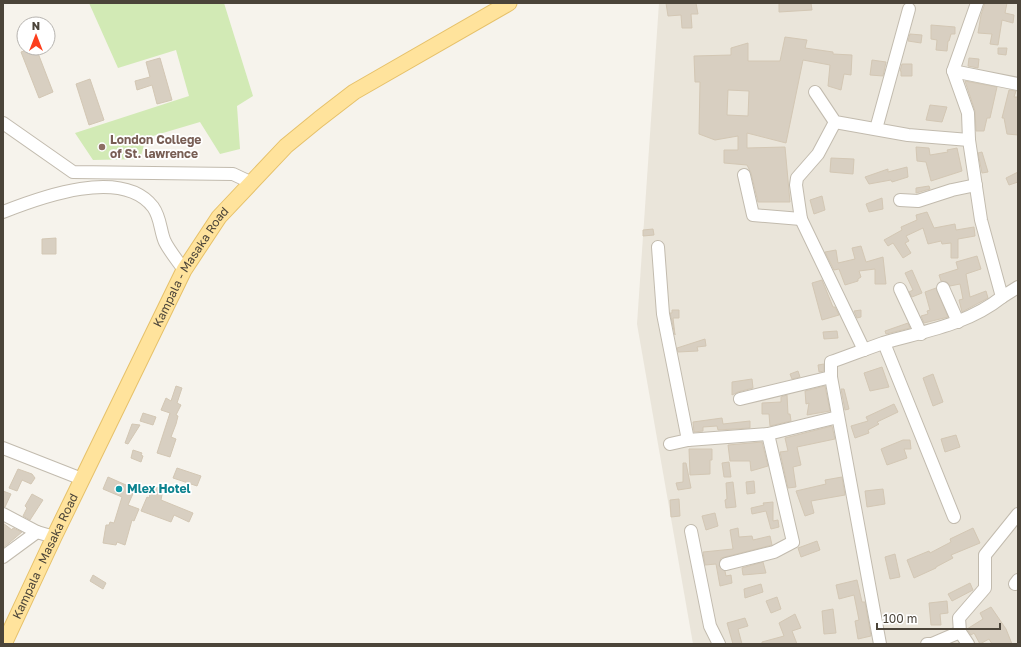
<svg xmlns="http://www.w3.org/2000/svg" width="1021" height="647" font-family="'Golos Text',sans-serif">
	<style>
		.residential { fill: #eae5da }
		.green { fill: #d2eab5 }
		.building { fill: #d8cfc1; stroke: #d3c7b4; fill-rule: evenodd }
		.lines { fill: none; stroke-linecap: round; stroke-linejoin: round }
		.minor-casing { stroke: #c2bbae; stroke-width: 14 }
		.major-casing { stroke: #e6c16a; stroke-width: 17 }
		.minor { stroke: #fff; stroke-width: 12 }
		.major { stroke: #ffe39c; stroke-width: 15 }
		.education-dot { fill: #8d6e63; stroke: #fff; stroke-width: 1.5 }
		.culture-dot { fill: #0f9aa8; stroke: #fff; stroke-width: 1.5 }
		.labels { text-anchor: middle; stroke-width: 3.5; stroke-linejoin: round; paint-order: stroke }
		.education-label { font-size: 12px; font-weight: bold; fill: #785e54; stroke: #fff; text-anchor: start }
		.street-label { font-size: 12px; fill: #4b4439; stroke: #fff }
		.culture-label { font-size: 12px; font-weight: bold; fill: #0d838f; stroke: #fff; text-anchor: start }
	</style>
	<rect width="100%" height="100%" fill="#f6f3ec"/>
	<path class="residential" d="M659,3h359v641h-325l-56,-320z"/>
	<path class="green" d="M89,3h135l29,93 -16,10 3,43 -20,5 -20,-32 -54,16 -6,21 -47,1 -18,-27 114,-37 -13,-46 -58,18z"/>
	<g class="building">
		<path d="M666,3h30l2,11h-7l1,14h-10l-1,-13 -13,1z"/>
		<path d="M779,3h32l1,7 -33,2z"/>
		<path d="M985,3h22l-2,10 9,2 -1,8 -11,-3 -4,25 -8,-1 2,-10 -14,-1 3,-18z"/>
		<path d="M931,25l24,2v7h-4l-2,7h-1l-1,10 -11,-1 1,-10 -6,-1z"/>
		<path d="M910,34l12,1 -1,8 -13,-2z"/>
		<path d="M785,37l22,3 -2,8 28,4v2l19,1 -1,20 -7,-1 -3,16 -13,-4 2,-21 -27,-5 -17,83 -39,-10v15l38,-1 5,55h-32l-7,-29 -4,-8 -23,-2v-13h14v-14l-23,4 -16,-6 1,-52h-5l-1,-26 37,-1v-7l17,-5v18h32zM728,90l21,1 -1,25 -21,-1z"/>
		<path d="M33,48h3l17,44 -14,6 -18,-46z"/>
		<path d="M998,48h9l-1,7 -8,-1z"/>
		<path d="M160,58l12,42 -15,4 -5,-19 -15,5 -2,-9 15,-4 -4,-15z"/>
		<path d="M969,58l10,1 -1,9 -10,-2z"/>
		<path d="M872,60l14,2 -3,14 -13,-1z"/>
		<path d="M902,64h10v12h-11v-5h-1z"/>
		<path d="M90,79l14,41 -15,5 -13,-41z"/>
		<path d="M965,81l32,6 -7,31h-3l-3,13h-8l-1,-20z"/>
		<path d="M1009,90l7,1 -2,6h4v38l-11,-1 -3,-16h-2z"/>
		<path d="M930,105l17,2 -5,15 -16,-2z"/>
		<path d="M916,147l13,1 1,7 18,-3 -1,-2 10,-2 5,23 -31,10 -5,-19 -9,-1z"/>
		<path d="M982,152l6,20 -6,1 -4,-20z"/>
		<path d="M831,158l23,1 -1,15 -23,-2z"/>
		<path d="M907,167l1,10 -16,5 -1,-2 -22,4 -4,-7 23,-8v3z"/>
		<path d="M1018,172v10l-9,3 -3,-7z"/>
		<path d="M929,186l1,3 -14,4v-5z"/>
		<path d="M822,196l3,14 -11,4 -4,-14z"/>
		<path d="M882,198l1,11 -14,3 -3,-8z"/>
		<path d="M927,212l7,16 21,-4 1,6 18,-3 1,9 -17,3v19h-7v-15l-9,1 -1,-3 -13,3 -5,-16 -17,8 3,5 -4,2 6,10 -8,5 -10,-15 -5,3 -4,-6 18,-10 -1,-3 16,-7 -1,-5z"/>
		<path d="M653,229l1,6 -11,1v-6z"/>
		<path d="M56,238v16h-14v-15z"/>
		<path d="M861,246l5,16 17,-5 3,27h-11v-15l-16,2 2,6 -3,2v2l-13,4 -6,-16 -5,1 -9,-18 11,-2 2,13 17,-4 -3,-11z"/>
		<path d="M977,256l4,13 -15,5 4,23 16,-6 2,7 -26,14 -3,-12 4,-1 -3,-15 -10,2 -3,-4 -6,-1 -2,-6 19,-6 -2,-7z"/>
		<path d="M912,270l10,23 -10,4 -3,-5 4,-2 -8,-17z"/>
		<path d="M822,280l11,27h2l4,8 -17,5 -10,-37z"/>
		<path d="M936,288l12,29 -24,6 -3,-7 7,-2 -1,-3 3,-1 -5,-18z"/>
		<path d="M672,310h7v8h-6l2,17 -5,-22h2z"/>
		<path d="M861,310v7l-4,1 -3,-7z"/>
		<path d="M908,323l2,5 -24,6 -1,-3z"/>
		<path d="M837,331l1,7 -14,1 -1,-7z"/>
		<path d="M705,339l1,7 -9,1 1,4 -20,1 -1,-4z"/>
		<path d="M824,364v7l-5,1 -1,-7z"/>
		<path d="M882,367l7,20 -19,4 -6,-18z"/>
		<path d="M798,371l2,6 -8,2 -2,-5z"/>
		<path d="M933,374l10,28 -10,4 -10,-28z"/>
		<path d="M752,379l1,9 -15,4 -6,3v-13z"/>
		<path d="M176,386l6,2 -5,15 4,2 -5,10 2,1 -2,8 -5,13 5,2 -6,18 -13,-4 13,-40 -9,-3 5,-12 5,3z"/>
		<path d="M825,386l5,25 -23,4 2,-12 -3,1 -1,-13z"/>
		<path d="M841,389h3l5,20 -4,1z"/>
		<path d="M787,395l1,19h2l1,7 -21,5 -1,-12h-7v-11l19,-1v-5z"/>
		<path d="M894,404l4,8 -21,10 2,2 -11,6 1,3 -14,5 -4,-12 17,-5 -2,-4z"/>
		<path d="M143,413l13,4 -3,8 -13,-4z"/>
		<path d="M722,418l1,6 27,-3v7l-32,2 -1,-4 -14,1v4l-9,1 -1,-10z"/>
		<path d="M132,424l8,1 -12,19 -3,-1z"/>
		<path d="M832,426l3,13 -38,8 4,18 -8,2 3,20 -8,1 -8,-36 8,-1 -3,-13z"/>
		<path d="M956,435l4,12 -15,5 -4,-13z"/>
		<path d="M903,440h7l1,9h-7l3,9 -20,7 -6,-16z"/>
		<path d="M762,442l6,24 -17,5 -1,-10h-20l-2,-16z"/>
		<path d="M689,449h23v11h-2v14l-20,1z"/>
		<path d="M133,450l9,3 -1,2 2,1 -2,6 -10,-4z"/>
		<path d="M729,462l2,15h-7l-2,-14z"/>
		<path d="M683,463h3l5,25 -13,2 -2,-7 7,-1z"/>
		<path d="M177,468l24,8 -4,10 -24,-8z"/>
		<path d="M18,469l14,5 3,4 -4,6 -9,-4 -5,11 -8,-3z"/>
		<path d="M108,477l27,12 -7,16 11,4 -5,12 -2,-1 -7,25 -8,-3 -1,3 -13,-2 3,-18h3l1,-3 4,1 8,-26 -19,-8z"/>
		<path d="M842,477l3,18 -34,6 3,12 -9,3 -9,-25 30,-7 -1,-4z"/>
		<path d="M754,481l1,12 -8,1 -1,-12z"/>
		<path d="M733,482l3,25 -10,1 -1,-8 2,-1 -1,-16z"/>
		<path d="M152,486l11,3 -2,11 32,13 -4,9 -15,-7 -3,7 -30,-11 6,-14 2,1z"/>
		<path d="M883,489l2,15 -18,3 -2,-16z"/>
		<path d="M3,491l8,3 -6,13h-2z"/>
		<path d="M32,494l11,6 -13,20 -7,-4 4,-8 -2,-2z"/>
		<path d="M679,499l1,17 -9,1 -1,-17z"/>
		<path d="M773,502v19l5,-1 1,7 -8,2 -5,-18 -14,3 -1,-6 13,-3 -1,-2z"/>
		<path d="M715,513l3,13 -12,4 -4,-14z"/>
		<path d="M3,523l9,7 1,-2 9,4 -19,16z"/>
		<path d="M738,528l1,9 13,-1 1,4 17,-4 2,9 -51,13 -2,8 6,5 1,5 5,-1 1,8 -12,3 -4,-22 -11,1 -2,-13 30,-3 -3,-19z"/>
		<path d="M973,528l7,15 -29,12 2,3 -17,9v1l-22,10 -7,-18 22,-9 1,2 21,-11 -1,-3z"/>
		<path d="M817,541l3,9 -19,7 -3,-9z"/>
		<path d="M895,554l5,23 -10,2 -5,-22z"/>
		<path d="M763,562l3,11 -23,2 -1,-7z"/>
		<path d="M93,575l13,8 -3,6 -13,-8z"/>
		<path d="M857,580l5,22h3l6,34 -13,3 -3,-18 4,-1 -5,-25 -15,4 -3,-14z"/>
		<path d="M970,583l3,7 -21,11 -4,-7z"/>
		<path d="M761,584l2,8 -18,6 -1,-9z"/>
		<path d="M777,597l4,12 -10,4 -5,-12z"/>
		<path d="M947,601l1,12 -8,1 1,11h-10l-2,-22z"/>
		<path d="M991,607l15,22 6,15h-20l-3,-5 -9,5 -6,-11 -3,2 -4,-6 16,-10 -3,-6z"/>
		<path d="M833,609l3,24 -12,1 -2,-23z"/>
		<path d="M795,614l6,14 -9,3 5,13h-35v-2l22,-6 -5,-13z"/>
		<path d="M745,618l3,8 -10,3 4,15h-9l-6,-21z"/>
	</g>
	<g class="lines">
		<defs>
			<g id="minor">
				<path d="M977,3l-24,68 15,42 1,27 12,80 21,77 16,-10"/>
				<path d="M953,71l65,13"/>
				<path d="M815,92l20,30 73,13 61,5"/>
				<path d="M835,122l-17,32 -21,24 -1,7 5,34 63,131"/>
				<path d="M3,123l70,49 160,2 17,8"/>
				<path d="M876,129l33,-120"/>
				<path d="M744,175l9,40 48,4"/>
				<path d="M900,200l18,1 34,-11 24,-5"/>
				<path d="M3,212c38,-15 119,-45 150,-5 8,11 7,24 12,35 5,10 13,19 19,28"/>
				<path d="M658,247l5,67 25,126"/>
				<path d="M943,288l15,34"/>
				<path d="M900,289l21,45"/>
				<path d="M884,343l70,174"/>
				<path d="M740,399l91,-22"/>
				<path d="M670,444l18,-4 80,-6 70,-17"/>
				<path d="M3,448l79,31"/>
				<path d="M3,514l34,18"/>
				<path d="M691,531l19,95 9,18"/>
				<path d="M3,557l34,-25 17,5"/>
				<path d="M726,564l48,-12 19,-10 -25,-108"/>
				<path d="M1015,584l3,-4"/>
				<path d="M880,644l-49,-267v-15c17,-6 35,-13 52,-19 41,-12 84,-18 119,-46"/>
				<path d="M927,644h5l28,-12"/>
				<path d="M968,644l-8,-12 -1,-14 26,-30v-33l33,-41"/>
			</g>
			<g id="major">
				<path id="s1" d="M4,644l50,-107 130,-267 35,-53 67,-71 33,-27 35,-27 155,-89"/>
			</g>
		</defs>
		<use href="#minor" class="minor-casing"/>
		<use href="#major" class="major-casing"/>
		<use href="#minor" class="minor"/>
		<use href="#major" class="major"/>
	</g>
	<circle class="education-dot" cx="102" cy="147" r="4"/>
	<circle class="culture-dot" cx="119" cy="489" r="4"/>
	<g class="labels">
		<g class="education-label">
			<text x="110" y="144">London College<tspan x="110" dy="14">of St. lawrence</tspan></text>
		</g>
		<g class="street-label">
			<text dy="4" stroke="none"><textPath href="#s1" startOffset="421">Kampala - Masaka Road</textPath></text>
			<text dy="4" stroke="none"><textPath href="#s1" startOffset="97">Kampala - Masaka Road</textPath></text>
		</g>
		<g class="culture-label">
			<text x="127" y="493">Mlex Hotel</text>
		</g>
	</g>
	<rect width="1021" height="647" fill="none" stroke="#4b4439" stroke-width="8"/>
	<g transform="translate(36 36)"><circle r="19" fill="#ffffff" stroke="#b7b4b0"/>
	<path d="M0-3L7 15L0 10L-7 15Z" fill="#fc3f1d"/>
	<text y="-6" font-size="11" font-weight="bold" text-anchor="middle" fill="#4b4439">N</text>
	</g>
	<path d="M877 623v6h123v-6" fill="none" stroke="#4b4439" stroke-width="2"/>
	<text x="883" y="623" font-size="12" fill="#4b4439" stroke="#ffffff" stroke-width="3" paint-order="stroke">100 m</text>
</svg>
